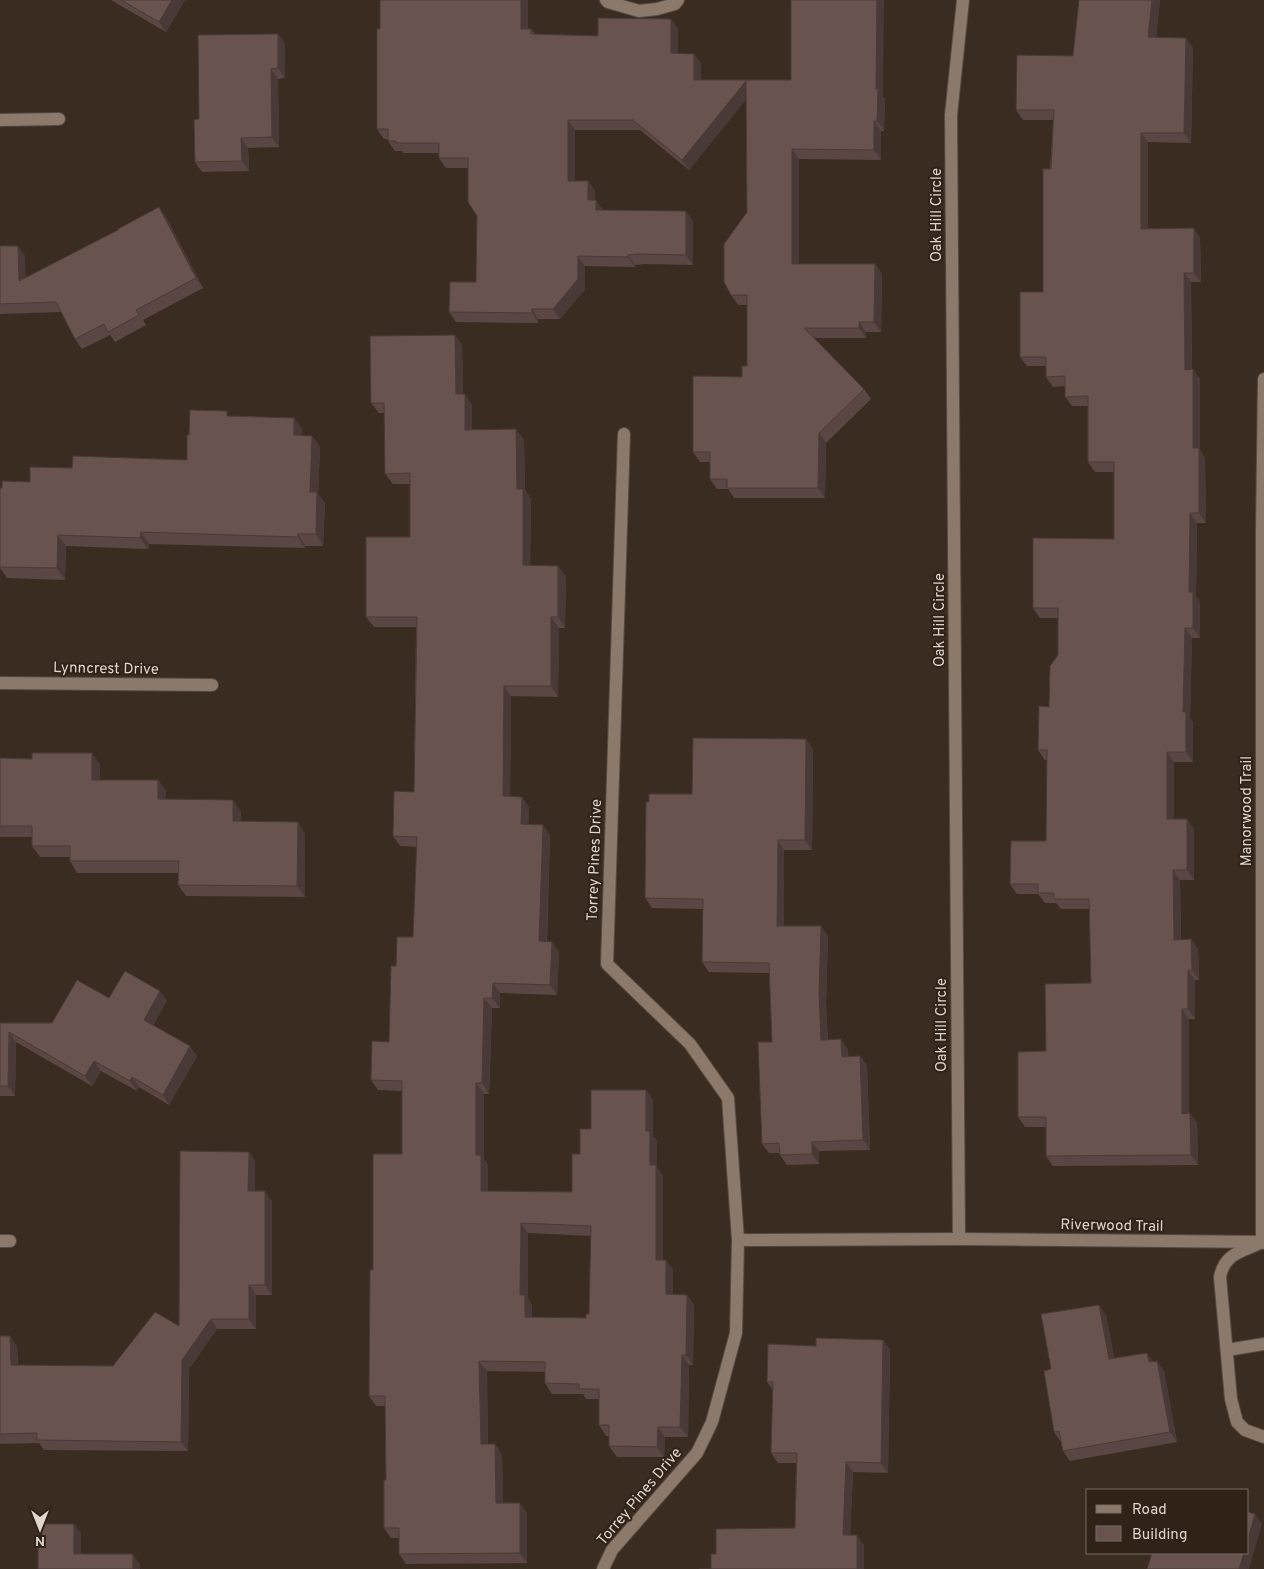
<svg xmlns="http://www.w3.org/2000/svg" width="1264" height="1569" font-family="Overpass,sans-serif">
	<style>
		.lines { fill: none; stroke-linecap: round; stroke-linejoin: round }
		.minor-casing { stroke: #574a40; stroke-width: 14 }
		.minor { stroke: #8b796c; stroke-width: 12 }
		.wall { fill: #5a4744; fill-rule: evenodd }
		.shaded-wall { fill: #4a3a37 }
		.building { fill: #69534f; stroke: #4a3a37; fill-rule: evenodd }
		.labels { text-anchor: middle; stroke-width: 4; stroke-linejoin: round; paint-order: stroke }
		.street-label { font-size: 15px; fill: #dfd6ce; stroke: #312217 }
	</style>
	<rect width="100%" height="100%" fill="#3b2c21"/>
	<g class="lines">
		<defs>
			<g id="minor">
				<path d="M606,0l2,2 31,9 18,-2 18,-5 3,-4"/>
				<path d="M0,120l59,-1"/>
				<path d="M0,683l212,2"/>
				<path d="M959,1239l-8,-1124 12,-115"/>
				<path d="M738,1240l221,-1 305,3"/>
				<path d="M0,1241h10"/>
				<path d="M1262,1243v-713l2,-151"/>
				<path d="M1256,1245c-18,7 -32,11 -36,32l11,122 6,23 8,8 19,7"/>
				<path d="M1227,1350l37,-6"/>
				<path d="M603,1569l9,-19 85,-97 15,-31 24,-89 2,-93 -10,-142 -38,-54 -83,-80 17,-530"/>
			</g>
		</defs>
		<use href="#minor" class="minor-casing"/>
		<use href="#minor" class="minor"/>
	</g>
	<g class="wall">
		<path d="M111,0h74l-19,32z"/>
		<path d="M528,0v29h3l4,5 63,2 73,-17 7,10v24l16,1 7,10v16l182,17 2,2 -1,32h-3v29l-82,-1v105h76l7,10 -1,58h-15v6h-52l50,51 7,10 -45,44 -1,55h-91l-6,-9h-11l-7,-10v-17h-10l-7,-10 49,-75 5,-11v-61h-9l-7,-10 16,-83 -1,-113 -57,71 -49,-40h-65v51h13l7,10v9l8,10 90,11v44l-49,-1 -9,1v2l-50,-1v23l-25,30h-22v4l-82,-1 -7,-10 27,-30 1,-66 -9,-48h-22l-7,-10v-5h-36l-1,-2h-7l-7,-10v-2h-4l-7,-10 3,-100z"/>
		<path d="M1079,0h81l-4,37 37,11 -2,95 -43,-1v86l52,10 1,44h-10l1,87 8,10v71l5,8 1,65h-9l-1,73 4,6v36h-8l-2,81 3,3v40h-19v57h13l7,10v51h-14l1,60 17,9 1,31h-4v39h-6v94l8,10 1,42 -145,1 -7,-10v-29h-21l-7,-10 28,-66 45,-68 -1,-74h-29l-5,-6h-11l-7,-9h-21l-7,-10 36,-43 1,-81h-2l-7,-10 11,-43 9,-52v-37h-18l-7,-10 81,-69v-67h-19l-7,-10v-56h-16l-7,-9v-11l-12,1 -7,-10v-11h-19l-7,-9 23,-65 10,-172h-30l-7,-10 57,-54z"/>
		<path d="M278,34l7,10v34l-7,1 1,68 -31,1 1,23 -47,1 -7,-10z"/>
		<path d="M159,207l7,10 37,71 -60,32 3,5 -31,17 -5,-7 -28,14 -7,-10 -13,-27 -62,2v-68l25,10v22l93,-48z"/>
		<path d="M462,345l1,49 9,11v24l52,10 1,51 6,9 -1,67 36,10 -1,52h-6l-1,69 -47,-1 -1,101h12l7,11 -1,16 15,1 7,10 -3,106 5,1 7,10 -2,43 -57,-2v15h-8l-3,86h-5v65l4,6v26l84,1 8,-38 11,-25 55,-39 7,10v35l4,6v26l6,9v84h3l7,10v24l14,1 7,10 -1,60h-4l-1,72h-23l-1,20h-47l-8,-11v-10h-3l-7,-11v-26h-13l-3,-5h-31l-7,-11v-11l-58,-1 1,73h7l7,11 1,48 24,10v50l-121,1 -7,-10v-16h-8l-7,-10 2,-48 -1,-74h-9l-7,-10 4,-126 29,-116v-63l-24,-1 -7,-10 18,-38 7,-76 17,-29 4,-90 -17,-1 -7,-10 21,-44 2,-165h-42l-8,-10 44,-80v-53h-17l-8,-10 -1,-61h-5l-8,-10zM528,1233l63,3 -2,78 -3,4 -54,-1v-12l-4,-7z"/>
		<path d="M231,416l63,2 8,11v7h10l8,11 -2,47 7,9 -2,43h-18v2l-156,-4 -1,5 -82,-3 -1,34 -58,-2 -7,-10v-80l30,-6 42,-14 115,-8 2,-25z"/>
		<path d="M813,749l-1,101h-28v76h37l7,10 -2,67 2,37 20,9v8l12,-1 7,10 3,84 -51,1v13l-32,1 -7,-10 -1,-2h-10l-7,-9 10,-102 -3,-69 -60,-1 -7,-10 1,-53 -51,-1 -7,-10 4,-96 43,-8z"/>
		<path d="M0,758l100,6v16h58l8,11v8l75,12v10l64,12v64l-119,-1 -8,-11v-12h-101l-7,-12v-4h-30l-8,-11v-9h-32z"/>
		<path d="M109,998l58,2 -14,26 44,30 -28,49 -30,-18 -2,4 -36,-20 -9,15 -76,-44 -1,54h-15v-73h52z"/>
		<path d="M249,1152l6,10v29l17,10v94h-16v34h-39l-28,40 -1,82 -144,-1 -5,-7 -39,1v-108l17,10 1,19 95,1 66,-40z"/>
		<path d="M1106,1315l8,43 39,3 11,10 13,71 -107,19 -7,-10 -2,-9 -7,-10z"/>
		<path d="M883,1340l7,10 -2,123 -35,-1 -3,63 14,10v24h-165h12l5,-15 79,-26 1,-65h-18l-7,-10 2,-63 -6,-8 49,-36z"/>
	</g>
	<g class="shaded-wall">
		<path d="M172,0h13l-19,32 -7,-10z"/>
		<path d="M521,0h7v39l-7,-10z"/>
		<path d="M877,0h7l-1,97 2,2 -1,32 -7,-10 -1,-32z"/>
		<path d="M1152,0h8l-5,47 -7,-10z"/>
		<path d="M671,19l7,10v34l-7,-10z"/>
		<path d="M278,34l7,10v34l-7,-10z"/>
		<path d="M1186,38l7,10 -2,95 -7,-10z"/>
		<path d="M694,54l7,10v25l-7,-9z"/>
		<path d="M271,69l7,10 1,68 -7,-10z"/>
		<path d="M746,81l7,10 -64,79 -7,-10z"/>
		<path d="M568,120l7,10v61l-7,-10z"/>
		<path d="M874,121l7,10v29l-7,-10z"/>
		<path d="M1141,133l7,9v96l-7,-9z"/>
		<path d="M241,138l7,10 1,23 -7,-10z"/>
		<path d="M792,149l7,10v115l-7,-10z"/>
		<path d="M588,181l7,10v19l-7,-10z"/>
		<path d="M596,200l7,10h-7z"/>
		<path d="M159,207l7,10 37,71 -7,-10z"/>
		<path d="M686,211l7,10v44l-7,-10z"/>
		<path d="M1194,228l6,10 1,44 -7,-9z"/>
		<path d="M18,246l7,10 1,35 -7,-10z"/>
		<path d="M628,255l7,10v2l-7,-10z"/>
		<path d="M578,256l7,10v23l-25,30 -7,-10z"/>
		<path d="M875,264l7,10 -1,58 -7,-10z"/>
		<path d="M1184,273l7,9 1,98 -7,-10z"/>
		<path d="M532,309l6,10v4l-6,-10z"/>
		<path d="M859,322l7,10v6l-7,-10z"/>
		<path d="M455,335l7,10 1,60 -7,-11z"/>
		<path d="M1193,369l7,10v71l5,8 1,65 -7,-10 -6,-65z"/>
		<path d="M465,394l7,11v35l-7,-10z"/>
		<path d="M294,418l8,11v18l-8,-12z"/>
		<path d="M516,429l8,10 1,51 6,9 -1,77 -7,-11 -6,-76z"/>
		<path d="M819,433l7,10 -1,55 -7,-10z"/>
		<path d="M312,436l8,11 -2,47 7,9 -2,43 -7,-12 -6,-42z"/>
		<path d="M1190,513l7,10 -1,73 4,6v36l-7,-10 -4,-36z"/>
		<path d="M141,532l8,12 -1,5 -8,-11z"/>
		<path d="M298,534l7,12v2l-7,-11z"/>
		<path d="M58,535l8,11 -1,34 -8,-12z"/>
		<path d="M558,566l8,10 -1,52 -7,-11z"/>
		<path d="M551,617l8,11 -1,69 -7,-11z"/>
		<path d="M1185,628l7,10 -2,81 3,3v40l-7,-10 -3,-40z"/>
		<path d="M504,686l7,10 -1,111 -7,-11z"/>
		<path d="M806,739l7,10 -1,101 -7,-10z"/>
		<path d="M1167,752l7,10v67l-7,-10z"/>
		<path d="M92,753l8,11v27l-8,-11z"/>
		<path d="M158,780l8,11v20l-8,-12z"/>
		<path d="M522,797l7,11 -1,26 -7,-10z"/>
		<path d="M233,800l8,11v21l-8,-11z"/>
		<path d="M1187,819l7,10v51l-7,-10z"/>
		<path d="M298,822l7,11v64l-8,-11z"/>
		<path d="M543,825l7,10 -4,117 -7,-11z"/>
		<path d="M778,840l6,10v86l-7,-10z"/>
		<path d="M1173,870l7,10 1,70 -7,-10z"/>
		<path d="M821,926l7,10 -2,67 2,47 -7,-10 -2,-47z"/>
		<path d="M1191,939l7,10 1,31 -7,-10z"/>
		<path d="M552,942l7,10 -2,43 -7,-10z"/>
		<path d="M1188,970l7,10v39l-7,-10z"/>
		<path d="M493,983l7,10v15l-8,-10z"/>
		<path d="M160,991l7,9 -16,30 -7,-10z"/>
		<path d="M484,998l8,10 -3,86 -7,-11z"/>
		<path d="M1182,1009l7,10v104l-7,-9z"/>
		<path d="M9,1032l7,10 -1,54 -7,-10z"/>
		<path d="M841,1039l7,10 1,18 -7,-10z"/>
		<path d="M190,1046l7,10 -28,49 -6,-10z"/>
		<path d="M860,1056l7,10 3,84 -7,-10z"/>
		<path d="M94,1061l7,10 -9,15 -7,-10z"/>
		<path d="M132,1077l7,10 -2,4 -7,-10z"/>
		<path d="M476,1083l8,11v65l4,6v36l-7,-10 -5,-36z"/>
		<path d="M646,1090l7,10v35l4,6v26l6,9v94l-7,-10 -6,-95 -4,-34z"/>
		<path d="M1190,1113l7,10 1,42 -7,-10z"/>
		<path d="M812,1142l7,9v13l-7,-10z"/>
		<path d="M249,1152l6,10v39l-7,-10z"/>
		<path d="M265,1191l7,10v94l-7,-10z"/>
		<path d="M521,1223l7,10v65l4,7v22l-7,-10 -5,-22z"/>
		<path d="M666,1260l7,10v34l-7,-10z"/>
		<path d="M249,1285l7,10v34l-7,-10z"/>
		<path d="M687,1295l7,10 -1,60 -7,-10z"/>
		<path d="M1099,1305l7,10 10,54 -7,-10z"/>
		<path d="M211,1319l6,10 -28,40 -1,82 -7,-9 1,-82z"/>
		<path d="M10,1336l7,10 1,29 -7,-10z"/>
		<path d="M883,1340l7,10 -2,123 -7,-10z"/>
		<path d="M1147,1353l7,10 -5,-1z"/>
		<path d="M682,1355l7,10 -1,72 -8,-10z"/>
		<path d="M479,1361l8,10 1,84 -7,-11z"/>
		<path d="M1157,1361l7,10 13,71 -7,-10z"/>
		<path d="M658,1427l7,10 -1,20 -7,-10z"/>
		<path d="M495,1444l7,11 1,58 -7,-10z"/>
		<path d="M846,1462l7,10 -3,73 -7,-10z"/>
		<path d="M520,1503l7,10v50l-7,-10z"/>
		<path d="M1255,1514l7,10 -13,45h-10l5,-16h4v-14z"/>
		<path d="M74,1524l7,9v31l-7,-10z"/>
		<path d="M857,1535l7,10v24h-7z"/>
		<path d="M133,1554l7,10v5h-7z"/>
	</g>
	<g class="building">
		<path d="M121,0h51l-13,22z"/>
		<path d="M380,0h141v29h10v5l67,2v-18l73,1v34l23,1v26h97v-80h86l-1,89h2l-1,32h-3v29l-82,-1v115h83l-1,58h-15v6h-55l60,61 -45,44 -1,55h-91v-9h-17v-27h-17v-76l49,1v-11h5v-71h-16l-7,-13v-38l23,-32 -1,-131 -64,79 -49,-40h-65v61h20v19h8v10l90,1v44l-49,-1 -9,1v2l-50,-1v23l-25,30h-21v4l-83,-1 1,-30h26l1,-66 -9,-14v-44h-29v-15h-43v-2h-8v-12h-11v-100h3z"/>
		<path d="M1079,0h73l-4,37 38,1 -2,95h-43v96l53,-1v45h-10l1,97 8,-1v79h6v65h-9l-1,79h4v36h-8l-2,84h3v40h-19v67h20v51h-14l1,70 17,-1 1,31h-4v39h-6v105l8,-1 1,42 -145,1v-39h-28v-65l28,-1 -1,-67 46,-1 -2,-84h-35v-6h-16v-9h-28l1,-43h35l1,-91h-9l1,-44 10,1 1,-41 8,-11v-47h-25v-70l81,1v-77h-26v-66l-23,1v-21l-19,1v-20h-26v-65h23v-123h8l3,-59h-38l1,-55 56,1z"/>
		<path d="M278,34v34l-7,1 1,68 -31,1 1,23 -47,1 -1,-42 5,-1 -1,-84z"/>
		<path d="M159,207l37,71 -60,32 3,5 -31,17 -4,-8 -29,15 -19,-37 -56,2v-58h18l1,35 99,-51v-1z"/>
		<path d="M455,335l1,59h9v36l51,-1 1,60h6v76l35,1v51h-7v69h-47l-1,110 19,1 -1,27 22,1 -4,116 13,1 -2,43 -57,-2 -1,15h-8l-2,85h-6v72h5v36l91,1v-38h8v-25h11v-39h55v41h4v34h6v95h10v34l21,1 -1,60h-4l-2,72h-22l-1,20 -48,-1v-21h-10v-36h-20v-5l-34,-1v-21l-66,-1 2,83h14l1,59h24v50l-121,1v-26h-15v-48h2l-1,-84h-16l1,-126h3v-116h29v-73l-31,-1 1,-39 17,1 2,-76h5l1,-29h16l4,-100 -24,-1 1,-45 20,1 3,-175h-51v-80h44v-64l-25,1 -1,-71h-13l-1,-67zM521,1223l70,3 -2,88h-3v4l-61,-1v-22h-5z"/>
		<path d="M190,410l37,1v5l67,2v17l18,1 -2,56h7l-1,42h-18v3l-157,-5 -1,6 -82,-3 -1,33 -57,-1v-79h2v-7l28,1v-15l42,1 1,-12 114,4v-25h2z"/>
		<path d="M693,738l113,1 -1,101h-27l-1,86h44l-2,67 2,47 20,-1 1,18 18,-1 3,84 -51,2v12l-32,1 -1,-12 -17,1 -4,-102h14l-3,-79 -67,-1 1,-63 -58,-1 1,-96h3v-8h43z"/>
		<path d="M32,753h60v27h66v19l75,1v21l65,1 -1,64 -119,-1 1,-24h-109v-15h-38v-20h-32v-68l32,1z"/>
		<path d="M125,971l35,20 -16,29 46,26 -27,49 -31,-18 -2,4 -36,-20 -9,15 -76,-44 -1,54h-8v-63h52l25,-43 32,18z"/>
		<path d="M180,1151l69,1 -1,39h17v94h-16v34h-38l-29,41 -1,82 -144,-2v-7l-37,1v-98h10l1,29 102,1 42,-54 24,14z"/>
		<path d="M1099,1305l10,54 38,-6 2,9 8,-1 13,71 -107,19 -4,-20 -5,1 -10,-61 7,-2 -10,-55z"/>
		<path d="M816,1338l67,2 -2,123 -35,-1 -3,73h14v34h-158h12v-15h5v-25l79,-1 2,-75h-26l2,-71h-6l1,-38 48,2z"/>
		<path d="M1248,1512l7,2 -7,25z"/>
		<path d="M38,1524h36v30h59v15h-95z"/>
		<path d="M1152,1553h92l-5,16h-92z"/>
	</g>
	<g class="labels">
		<g class="street-label">
			<text transform="translate(936 215) rotate(-90)" y="5">Oak Hill Circle</text>
			<text transform="translate(939 620) rotate(-90)" y="5">Oak Hill Circle</text>
			<text transform="translate(106 668) rotate(1)" y="5">Lynncrest Drive</text>
			<text transform="translate(1246 811) rotate(-90)" y="5">Manorwood Trail</text>
			<text transform="translate(594 860) rotate(-88)" y="5">Torrey Pines Drive</text>
			<text transform="translate(941 1025) rotate(-90)" y="5">Oak Hill Circle</text>
			<text transform="translate(1112 1225) rotate(1)" y="5">Riverwood Trail</text>
			<text transform="translate(639 1496) rotate(-50)" y="5">Torrey Pines Drive</text>
		</g>
	</g>
	<rect x="1086" y="1489" width="162" height="65" fill="#312217" stroke="#776a60"/>
	<rect x="1096" y="1505" width="25" height="8" fill="#8b796c" stroke="#776a60"/>
	<text x="1132" y="1514" font-size="15" fill="#dfd6ce">Road</text>
	<rect x="1096" y="1526" width="25" height="15" fill="#69534f" stroke="#776a60"/>
	<text x="1132" y="1539" font-size="15" fill="#dfd6ce">Building</text>
	<g transform="translate(40 1529) rotate(180)" stroke="#312217" stroke-width="4" paint-order="stroke">
	<path d="M0-4L9 19L0 12L-9 19Z" fill="#dfd6ce"/>
	<text y="-8" font-size="14" font-weight="bold" text-anchor="middle" fill="#dfd6ce">N</text>
	</g>
</svg>
